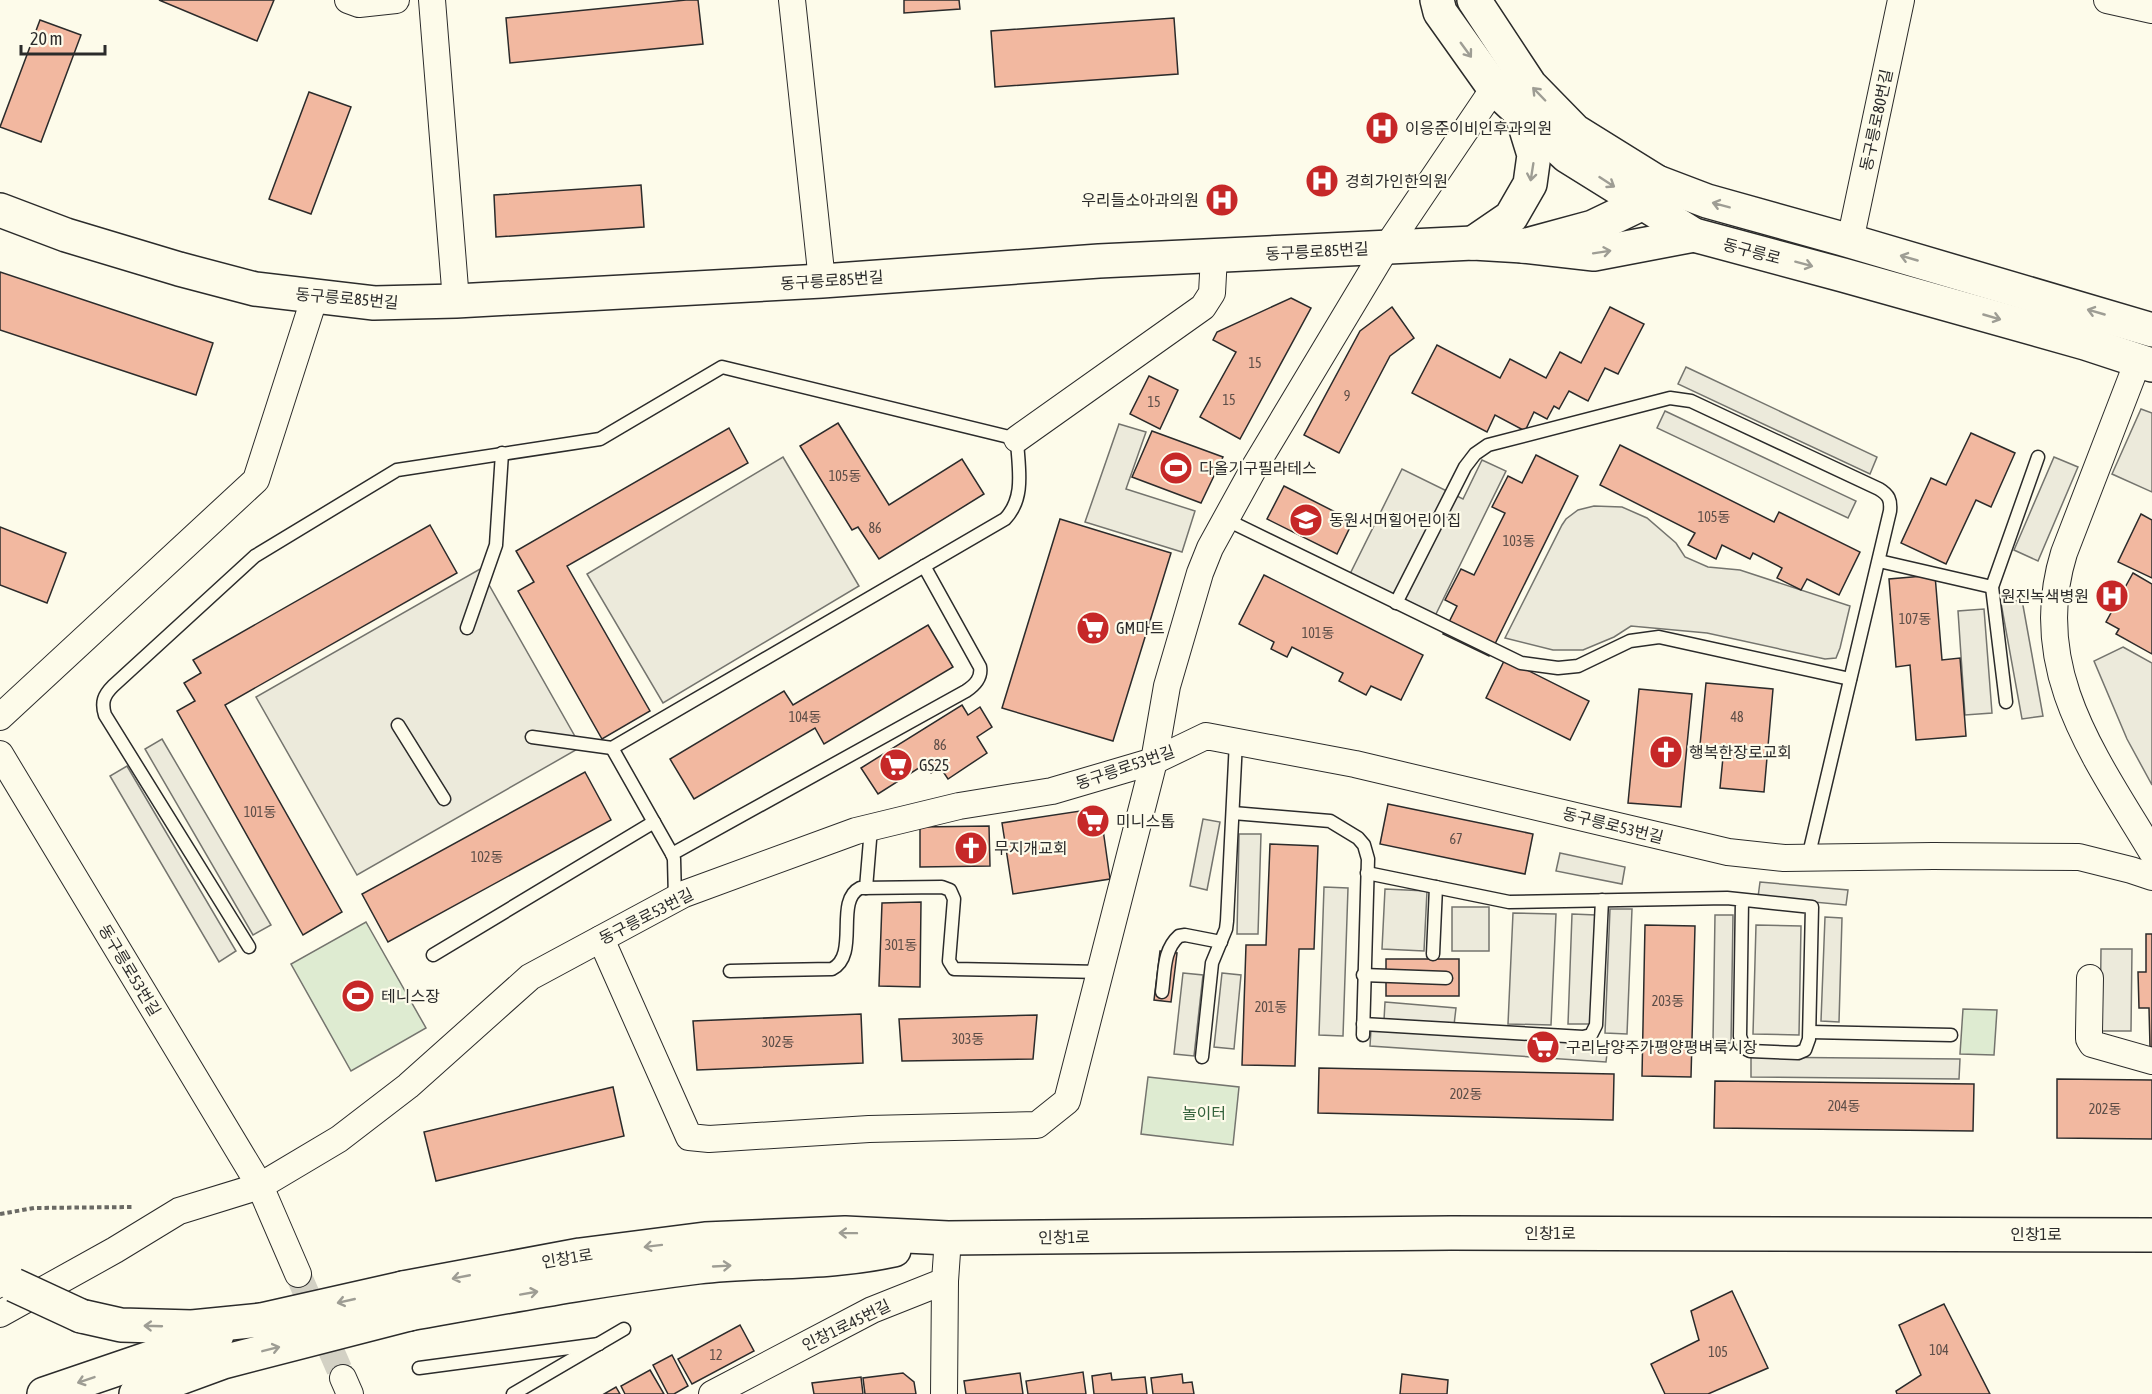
<svg xmlns="http://www.w3.org/2000/svg" width="2152" height="1394" font-family="'Asap Condensed','Noto Sans KR',sans-serif">
	<style>
		.green { fill: #deebd1; stroke: #74746e; stroke-width: 1.5 }
		.parking { fill: #eceadb; stroke: #74746e; stroke-width: 1.5 }
		.building { fill: #f2b8a0; stroke: #2b2b2b; stroke-width: 1.5 }
		.lines { fill: none; stroke-linecap: round; stroke-linejoin: round }
		.street-tunnel { stroke: #d3d1c4; stroke-width: 26; stroke-dasharray: 26 13; stroke-linecap: butt }
		.lane-casing { stroke: #2b2b2b; stroke-width: 15 }
		.street-casing { stroke: #2b2b2b; stroke-width: 28 }
		.secondary-casing { stroke: #2b2b2b; stroke-width: 36 }
		.primary-casing { stroke: #2b2b2b; stroke-width: 36 }
		.highway-casing { stroke: #2b2b2b; stroke-width: 36 }
		.path { stroke: #6a6964; stroke-width: 4; stroke-dasharray: 4.5 3; stroke-linecap: butt }
		.lane { stroke: #fdfbea; stroke-width: 12 }
		.street { stroke: #fdfbea; stroke-width: 26 }
		.secondary { stroke: #fdfbea; stroke-width: 33 }
		.primary { stroke: #fdfbea; stroke-width: 33 }
		.highway { stroke: #fdfbea; stroke-width: 33 }
		.highway-bridge-casing { stroke: #2b2b2b; stroke-width: 36; stroke-linecap: butt }
		.highway-bridge { stroke: #fdfbea; stroke-width: 33 }
		.oneway { stroke: #9e9d94 }
		.labels { text-anchor: middle; stroke-width: 4.5; stroke-linejoin: round; paint-order: stroke }
		.number-label { font-size: 14px; fill: #5d4e48 }
		.street-label { font-size: 16px; fill: #2b2b2b; stroke: #fdfbea }
		.poi-label { font-size: 16px; fill: #2b2b2b; stroke: #fdfbea; text-anchor: start }
		.park-label { font-size: 16px; fill: #34623c; stroke: #fdfbea }
	</style>
	<rect width="100%" height="100%" fill="#fdfbea"/>
	<g class="green">
		<path d="M366,922l60,106 -75,43 -60,-107z"/>
		<path d="M1963,1009l34,1 -3,45 -34,-1z"/>
		<path d="M1148,1077l91,10 -6,58 -92,-11z"/>
	</g>
	<g class="parking">
		<path d="M1686,367l191,90 -7,17 -192,-90z"/>
		<path d="M2141,409l11,4v79l-40,-18z"/>
		<path d="M1665,411l191,90 -8,17 -191,-90z"/>
		<path d="M1119,424l27,8 -20,57 69,22 -13,41 -97,-30z"/>
		<path d="M783,457l76,129 -196,117 -76,-129z"/>
		<path d="M2054,457l24,10 -40,94 -24,-11z"/>
		<path d="M1482,460l24,11 -71,145 -85,-42 52,-105 61,30z"/>
		<path d="M1594,506l28,1 25,11 29,25 9,14 23,10 32,3 110,36 -10,42 -4,10 -11,1 -118,-26 -76,-7 -17,11 -31,13h-30l-48,-12 57,-113 4,-6 12,-9z"/>
		<path d="M480,569l101,178 -224,128 -101,-178z"/>
		<path d="M2022,600l21,116 -21,3 -21,-116z"/>
		<path d="M1984,609l8,104 -27,2 -7,-104z"/>
		<path d="M2123,647l29,16v122l-25,-46 -33,-78z"/>
		<path d="M162,739l109,186 -18,10 -108,-186z"/>
		<path d="M127,766l109,185 -17,11 -109,-186z"/>
		<path d="M1203,819l17,3 -13,68 -17,-4z"/>
		<path d="M1239,834h22l-3,100h-21z"/>
		<path d="M1560,853l65,14 -3,17 -66,-13z"/>
		<path d="M1760,882l88,8 -2,15 -88,-8z"/>
		<path d="M1324,887l24,1 -5,148 -24,-1z"/>
		<path d="M1385,889l42,2 -3,60 -42,-2z"/>
		<rect x="1452" y="907" width="37" height="44"/>
		<path d="M1610,909h22l-5,125 -22,-1z"/>
		<path d="M1513,913l43,1 -5,111 -43,-1z"/>
		<path d="M1572,914l24,1 -4,109h-24z"/>
		<path d="M1715,915h18l-2,128 -18,-1z"/>
		<path d="M1825,917l17,1 -3,104 -18,-1z"/>
		<path d="M1756,925l45,1 -2,109 -46,-1z"/>
		<path d="M2101,949h31l-1,82h-31z"/>
		<path d="M1183,973l20,2 -9,81 -20,-2z"/>
		<path d="M1222,973l19,2 -7,74 -20,-2z"/>
		<path d="M1385,1002l71,6 -2,17 -70,-5z"/>
		<path d="M1371,1029l237,16 -2,17 -236,-16z"/>
		<path d="M1751,1057l209,2 -1,20 -208,-2z"/>
	</g>
	<g class="building">
		<path d="M159,0h115l-17,41z"/>
		<path d="M686,0h12l5,44 -193,19 -4,-45z"/>
		<path d="M904,0h55l1,9 -56,4z"/>
		<path d="M1174,18l4,56 -183,13 -4,-56z"/>
		<path d="M40,20l41,15 -40,107 -41,-15z"/>
		<path d="M309,92l42,15 -40,107 -42,-15z"/>
		<path d="M641,185l3,42 -148,10 -2,-42z"/>
		<path d="M0,272l213,71 -17,52 -196,-65z"/>
		<path d="M1291,298l20,10 -71,131 -40,-22 36,-65 -23,-12 4,-8z"/>
		<path d="M1392,307l22,31 -24,18 -51,97 -35,-18 56,-104z"/>
		<path d="M1610,307l34,17 -26,50 -13,-6 -17,33 -19,-10 -10,18 -5,-3 -7,13 -13,-7 -9,19 -30,-16 -8,17 -75,-39 25,-48 63,33 10,-19 36,19 14,-26 21,11z"/>
		<path d="M1149,376l29,14 -18,39 -30,-15z"/>
		<path d="M838,423l51,82 73,-46 22,35 -105,65 -21,-32 -6,3 -52,-84z"/>
		<path d="M729,428l19,35 -181,103 83,145 -48,28 -84,-148 16,-9 -18,-31z"/>
		<path d="M1152,431l71,26 -22,46 -69,-26z"/>
		<path d="M1971,433l44,20 -24,54 -15,-7 -30,64 -45,-21 30,-65 15,7z"/>
		<path d="M1620,445l154,77 5,-10 81,40 -21,43 -32,-16 -6,11 -24,-12 5,-10 -29,-15 -3,6 -28,-14 -6,14 -28,-14 7,-12 -95,-48z"/>
		<path d="M1536,455l42,21 -89,180 -46,-22 14,-28 -12,-6 16,-31 13,6 31,-62 -13,-6 16,-31 14,7z"/>
		<path d="M1284,486l69,35 -16,33 -70,-35z"/>
		<path d="M2141,514l11,6v58l-34,-16z"/>
		<path d="M1060,519l111,34 -58,188 -111,-33z"/>
		<path d="M430,525l27,48 -232,132 117,207 -39,23 -126,-224 18,-10 -11,-18 17,-10 -8,-13z"/>
		<path d="M0,527l66,26 -19,50 -47,-18z"/>
		<path d="M2133,573l19,11v70l-36,-20 3,-5 -13,-7z"/>
		<path d="M1264,575l159,80 -22,45 -30,-14 -5,9 -27,-14 4,-8 -51,-26 -5,10 -16,-8 3,-7 -35,-18z"/>
		<path d="M1935,575l7,85 18,-2 6,78 -50,4 -6,-75 -14,2 -7,-88z"/>
		<path d="M928,625l25,42 -129,77 -9,-16 -121,71 -24,-40 114,-68 9,14z"/>
		<path d="M1505,659l84,42 -19,39 -84,-42z"/>
		<path d="M1706,683l67,6 -9,103 -44,-4 4,-41 -24,-2z"/>
		<path d="M1639,689l53,5 -11,113 -53,-4z"/>
		<path d="M962,705l6,10 12,-8 12,20 -15,10 10,16 -39,26 -8,-12 -9,6 -6,-9 -47,30 -17,-26z"/>
		<path d="M585,772l26,48 -223,122 -26,-48z"/>
		<path d="M1388,804l145,30 -8,40 -145,-30z"/>
		<path d="M1100,808l10,71 -97,15 -11,-71z"/>
		<path d="M989,826l1,40 -70,1v-40z"/>
		<path d="M1270,844l48,2 -4,103h-15l-4,117 -53,-1 4,-120h20z"/>
		<path d="M921,902l-1,85 -41,-1 3,-83z"/>
		<path d="M1645,925l50,1 -4,151 -49,-1z"/>
		<path d="M2146,934h6v113h-2l-1,-39h-10l-1,-36h8z"/>
		<path d="M1160,951l17,2 -6,49 -17,-2z"/>
		<rect x="1386" y="959" width="73" height="37"/>
		<path d="M861,1014l2,49 -166,7 -4,-49z"/>
		<path d="M1037,1015l-4,44 -131,2 -3,-42z"/>
		<path d="M1319,1068l295,6 -1,46 -295,-7z"/>
		<path d="M2057,1079l95,1v59l-95,-1z"/>
		<path d="M1715,1081l259,3 -1,47 -259,-3z"/>
		<path d="M613,1087l11,49 -188,45 -12,-49z"/>
		<path d="M1732,1291l36,77 -60,26h-43l-14,-30 48,-24 -8,-29z"/>
		<path d="M1944,1304l46,90h-93l-1,-3 25,-16 -22,-50z"/>
		<path d="M740,1325l14,26 -62,33 -14,-25z"/>
		<path d="M672,1355l16,31 -14,8h-6l-15,-29z"/>
		<path d="M650,1370l14,24h-39l-4,-8z"/>
		<path d="M1083,1372l3,22h-58l-2,-13z"/>
		<path d="M903,1373l11,9 2,12h-51l-2,-16z"/>
		<path d="M1020,1373l3,21h-57l-2,-13z"/>
		<path d="M1111,1373l1,7 33,-3 2,17h-53l-2,-18z"/>
		<path d="M1182,1374l1,9 9,-1 2,12h-41l-2,-16z"/>
		<path d="M1402,1374l46,6 -1,14h-47z"/>
		<path d="M861,1377l2,17h-49l-2,-11z"/>
		<path d="M616,1387l4,7h-16z"/>
	</g>
	<g class="lines">
		<path class="street-tunnel" d="M298,1274l45,104"/>
		<defs>
			<g id="lane">
				<path d="M1225,519l296,144 37,5 20,-2 52,-25 29,-4 191,42"/>
				<path d="M1879,561l113,26"/>
				<path d="M1396,603l69,-136 10,-13 13,-9 182,-47 21,3 188,88c10,6 12,11 11,22l-82,347"/>
				<path d="M467,628l29,-83 6,-92"/>
				<path d="M2006,702l-14,-115 46,-130"/>
				<path d="M398,725l46,74"/>
				<path d="M612,748l60,106 294,-163c9,-6 16,-13 14,-24l-56,-101"/>
				<path d="M1233,813l97,8 28,17 6,7 4,14 -5,176"/>
				<path d="M672,854l2,5 1,40"/>
				<path d="M1367,873l142,29 218,-4 85,9 -3,132 -4,11 -7,3 -48,-2 -6,-3 -4,-12 2,-136"/>
				<path d="M866,888l5,-60"/>
				<path d="M249,947l-144,-232c-4,-13 -1,-20 8,-29l142,-130 142,-86 203,-31 122,-72 295,72c1,28 9,58 -12,80l-393,229 -80,-11"/>
				<path d="M1433,954l3,-67"/>
				<path d="M433,955l221,-133"/>
				<path d="M730,971l102,-2c28,-14 2,-68 28,-81l82,-1 8,3 4,9 -5,62 5,8 147,3"/>
				<path d="M1363,975l83,3"/>
				<path d="M1162,992c3,-20 1,-42 17,-56l6,-1 36,7"/>
				<path d="M1363,1024l220,13 8,-2 5,-10 6,-125"/>
				<path d="M1810,1032l141,3"/>
				<path d="M1202,1057l10,-94 14,-34 1,-8 9,-180"/>
				<path d="M419,1368l180,-24"/>
				<path d="M513,1394l111,-65"/>
			</g>
			<g id="street">
				<path d="M348,0l11,4 37,-4"/>
				<path d="M432,0l24,301"/>
				<path d="M792,0l30,281"/>
				<path d="M2107,0l45,10"/>
				<path d="M1850,241l51,-241"/>
				<path d="M2138,361l-74,192c-36,116 31,204 88,299"/>
				<path d="M1017,439l186,-132 9,-14 2,-37"/>
				<path d="M0,717l256,-237 59,-184"/>
				<path d="M0,754l260,432 38,88"/>
				<path d="M601,939l88,198 20,2 160,-10 168,-4 30,-24 87,-340 13,-75 33,-113 10,-25 44,-80 132,-220 108,-160"/>
				<path d="M2090,978l-1,54v7l3,5 60,17"/>
				<path d="M0,1314l115,-64 64,-39 81,-25 79,-47 69,-53 122,-109 154,-83 172,-63 103,-25 93,-15 102,-30 52,-25 149,28 373,88 56,6 149,-2 146,1 52,13 21,7"/>
				<path d="M343,1378l7,16"/>
				<path d="M712,1394l160,-84 73,-29 3,-43"/>
				<path d="M944,1394l1,-113"/>
			</g>
			<g id="secondary">
				<path d="M0,210l66,25 113,34 76,20 119,14 82,-2 366,-20 277,-20 374,-18 50,3 70,-19 48,-23 16,-22"/>
				<path d="M403,1288l177,-33 125,-16 140,-6 103,5 503,-5 701,2"/>
				<path d="M409,1314c96,-17 192,-35 289,-47 65,-7 132,-3 196,-17"/>
			</g>
			<g id="primary">
				<path d="M1437,0l3,12 54,76 73,68 127,79 149,40 242,68 67,22"/>
				<path d="M1474,0l56,85 45,46 82,51 50,19 143,40 302,89"/>
				<path d="M1473,243l38,-26 19,-33 4,-29 -12,-39"/>
				<path d="M1523,246l71,8 100,-19"/>
			</g>
			<g id="highway">
				<path d="M81,1316l40,9 71,2 69,-7 142,-32"/>
				<path d="M44,1394l173,-59"/>
				<path d="M136,1394l87,-32 186,-48"/>
			</g>
		</defs>
		<use href="#lane" class="lane-casing"/>
		<use href="#street" class="street-casing"/>
		<use href="#secondary" class="secondary-casing"/>
		<use href="#primary" class="primary-casing"/>
		<use href="#highway" class="highway-casing"/>
		<path class="path" d="M0,1214l34,-6 99,-1"/>
		<use href="#lane" class="lane"/>
		<use href="#street" class="street"/>
		<use href="#secondary" class="secondary"/>
		<use href="#primary" class="primary"/>
		<use href="#highway" class="highway"/>
		<defs>
			<path id="highway-bridge" d="M14,1285l67,31"/>
		</defs>
		<use href="#highway-bridge" class="highway-bridge-casing"/>
		<use href="#highway-bridge" class="highway-bridge"/>
	</g>
	<defs><path id="oneway-shaft" d="M-6 0H5M1.5-3L5.5 0L1.5 3" fill="none" stroke-width="1.6" stroke-linecap="round" stroke-linejoin="round" transform="scale(1.5)"/></defs>
	<g class="oneway">
		<use href="#oneway-shaft" transform="translate(1466 50) rotate(54)"/>
		<use href="#oneway-shaft" transform="translate(1539 94) rotate(-134)"/>
		<use href="#oneway-shaft" transform="translate(1532 172) rotate(99)"/>
		<use href="#oneway-shaft" transform="translate(1607 182) rotate(33)"/>
		<use href="#oneway-shaft" transform="translate(1721 205) rotate(-165)"/>
		<use href="#oneway-shaft" transform="translate(1602 252) rotate(-9)"/>
		<use href="#oneway-shaft" transform="translate(1909 258) rotate(-164)"/>
		<use href="#oneway-shaft" transform="translate(1804 264) rotate(15)"/>
		<use href="#oneway-shaft" transform="translate(2096 312) rotate(-164)"/>
		<use href="#oneway-shaft" transform="translate(1992 317) rotate(16)"/>
		<use href="#oneway-shaft" transform="translate(848 1233) rotate(-179)"/>
		<use href="#oneway-shaft" transform="translate(653 1246) rotate(173)"/>
		<use href="#oneway-shaft" transform="translate(722 1266) rotate(-3)"/>
		<use href="#oneway-shaft" transform="translate(461 1277) rotate(169)"/>
		<use href="#oneway-shaft" transform="translate(529 1293) rotate(-10)"/>
		<use href="#oneway-shaft" transform="translate(346 1301) rotate(167)"/>
		<use href="#oneway-shaft" transform="translate(153 1326) rotate(-178)"/>
		<use href="#oneway-shaft" transform="translate(271 1349) rotate(-14)"/>
		<use href="#oneway-shaft" transform="translate(86 1380) rotate(161)"/>
	</g>
	<defs>
		<symbol id="hospital-disc" viewBox="-11 -11 22 22"><circle r="9.5" fill="#c62828" stroke="#fdfbea"/><path d="M-5-5h3v3.5h4V-5h3V5h-3V1.5h-4V5h-3Z" fill="#fff"/></symbol>
		<symbol id="stadium-disc" viewBox="-11 -11 22 22"><circle r="9.5" fill="#c62828" stroke="#fdfbea"/><path d="M0-5a6.5 5 0 1 0 0 10a6.5 5 0 1 0 0-10ZM-3.5-1.8h7v3.6h-7Z" fill="#fff"/></symbol>
		<symbol id="school-disc" viewBox="-11 -11 22 22"><circle r="9.5" fill="#c62828" stroke="#fdfbea"/><path d="M0-5L7-2L0 1L-7-2ZM-4 1L0 2.5L4 1V4Q0 6-4 4Z" fill="#fff"/></symbol>
		<symbol id="supermarket-disc" viewBox="-11 -11 22 22"><circle r="9.5" fill="#c62828" stroke="#fdfbea"/><path d="M-6-5.5h2.5l.6 2H6L4.5 2H-2.5L-4.4-4H-6ZM-1.5 3.2a1.3 1.3 0 1 0 .1 0ZM3 3.2a1.3 1.3 0 1 0 .1 0Z" fill="#fff"/></symbol>
		<symbol id="church-disc" viewBox="-11 -11 22 22"><circle r="9.5" fill="#c62828" stroke="#fdfbea"/><path d="M-1.2-6h2.4v3.5h3.3v2.4h-3.3V6h-2.4V-.1h-3.3v-2.4h3.3Z" fill="#fff"/></symbol>
	</defs>
	<g fill-rule="evenodd">
		<use href="#hospital-disc" x="1363" y="109" width="38" height="38"/>
		<use href="#hospital-disc" x="1303" y="162" width="38" height="38"/>
		<use href="#hospital-disc" x="1203" y="181" width="38" height="38"/>
		<use href="#stadium-disc" x="1157" y="449" width="38" height="38"/>
		<use href="#school-disc" x="1287" y="501" width="38" height="38"/>
		<use href="#hospital-disc" x="2093" y="577" width="38" height="38"/>
		<use href="#supermarket-disc" x="1074" y="609" width="38" height="38"/>
		<use href="#church-disc" x="1647" y="733" width="38" height="38"/>
		<use href="#supermarket-disc" x="877" y="746" width="38" height="38"/>
		<use href="#supermarket-disc" x="1074" y="802" width="38" height="38"/>
		<use href="#church-disc" x="952" y="829" width="38" height="38"/>
		<use href="#stadium-disc" x="339" y="977" width="38" height="38"/>
		<use href="#supermarket-disc" x="1524" y="1028" width="38" height="38"/>
	</g>
	<g class="labels">
		<g class="number-label">
			<text x="1255" y="368">15</text>
			<text x="1347" y="401">9</text>
			<text x="1229" y="405">15</text>
			<text x="1154" y="407">15</text>
			<text x="845" y="481">105동</text>
			<text x="1714" y="522">105동</text>
			<text x="875" y="533">86</text>
			<text x="1519" y="546">103동</text>
			<text x="1915" y="624">107동</text>
			<text x="1318" y="638">101동</text>
			<text x="805" y="722">104동</text>
			<text x="1737" y="722">48</text>
			<text x="940" y="750">86</text>
			<text x="260" y="817">101동</text>
			<text x="1456" y="844">67</text>
			<text x="487" y="862">102동</text>
			<text x="901" y="950">301동</text>
			<text x="1668" y="1006">203동</text>
			<text x="1271" y="1012">201동</text>
			<text x="968" y="1044">303동</text>
			<text x="778" y="1047">302동</text>
			<text x="1466" y="1099">202동</text>
			<text x="1844" y="1111">204동</text>
			<text x="2105" y="1114">202동</text>
			<text x="1939" y="1355">104</text>
			<text x="1718" y="1357">105</text>
			<text x="716" y="1360">12</text>
		</g>
		<g class="street-label">
			<text transform="translate(1876 120) rotate(-78)" y="6">동구릉로80번길</text>
			<text transform="translate(1317 251) rotate(-3)" y="6">동구릉로85번길</text>
			<text transform="translate(1752 251) rotate(15)" y="6">동구릉로</text>
			<text transform="translate(832 280) rotate(-4)" y="6">동구릉로85번길</text>
			<text transform="translate(347 298) rotate(5)" y="6">동구릉로85번길</text>
			<text transform="translate(1125 767) rotate(-19)" y="6">동구릉로53번길</text>
			<text transform="translate(1613 825) rotate(14)" y="6">동구릉로53번길</text>
			<text transform="translate(646 916) rotate(-27)" y="6">동구릉로53번길</text>
			<text transform="translate(130 970) rotate(59)" y="6">동구릉로53번길</text>
			<text x="1550" y="1239">인창1로</text>
			<text x="2036" y="1240">인창1로</text>
			<text transform="translate(1064 1237) rotate(-1)" y="6">인창1로</text>
			<text transform="translate(567 1258) rotate(-9)" y="6">인창1로</text>
			<text transform="translate(846 1325) rotate(-26)" y="6">인창1로45번길</text>
		</g>
		<g class="poi-label">
			<text x="1405" y="134">이응준이비인후과의원</text>
			<text x="1345" y="187">경희가인한의원</text>
			<text x="1199" y="206" text-anchor="end">우리들소아과의원</text>
			<text x="1199" y="474">다올기구필라테스</text>
			<text x="1329" y="526">동원서머힐어린이집</text>
			<text x="2089" y="602" text-anchor="end">원진녹색병원</text>
			<text x="1116" y="634">GM마트</text>
			<text x="1689" y="758">행복한장로교회</text>
			<text x="919" y="771">GS25</text>
			<text x="1116" y="827">미니스톱</text>
			<text x="994" y="854">무지개교회</text>
			<text x="381" y="1002">테니스장</text>
			<text x="1566" y="1053">구리남양주가평양평벼룩시장</text>
		</g>
		<g class="park-label">
			<text x="1204" y="1119">놀이터</text>
		</g>
	</g>
	<path d="M21 45v9h84v-9" fill="none" stroke="#2b2b2b" stroke-width="3"/>
	<text x="30" y="45" font-size="18" fill="#2b2b2b" stroke="#fdfbea" stroke-width="4.5" paint-order="stroke">20 m</text>
</svg>
